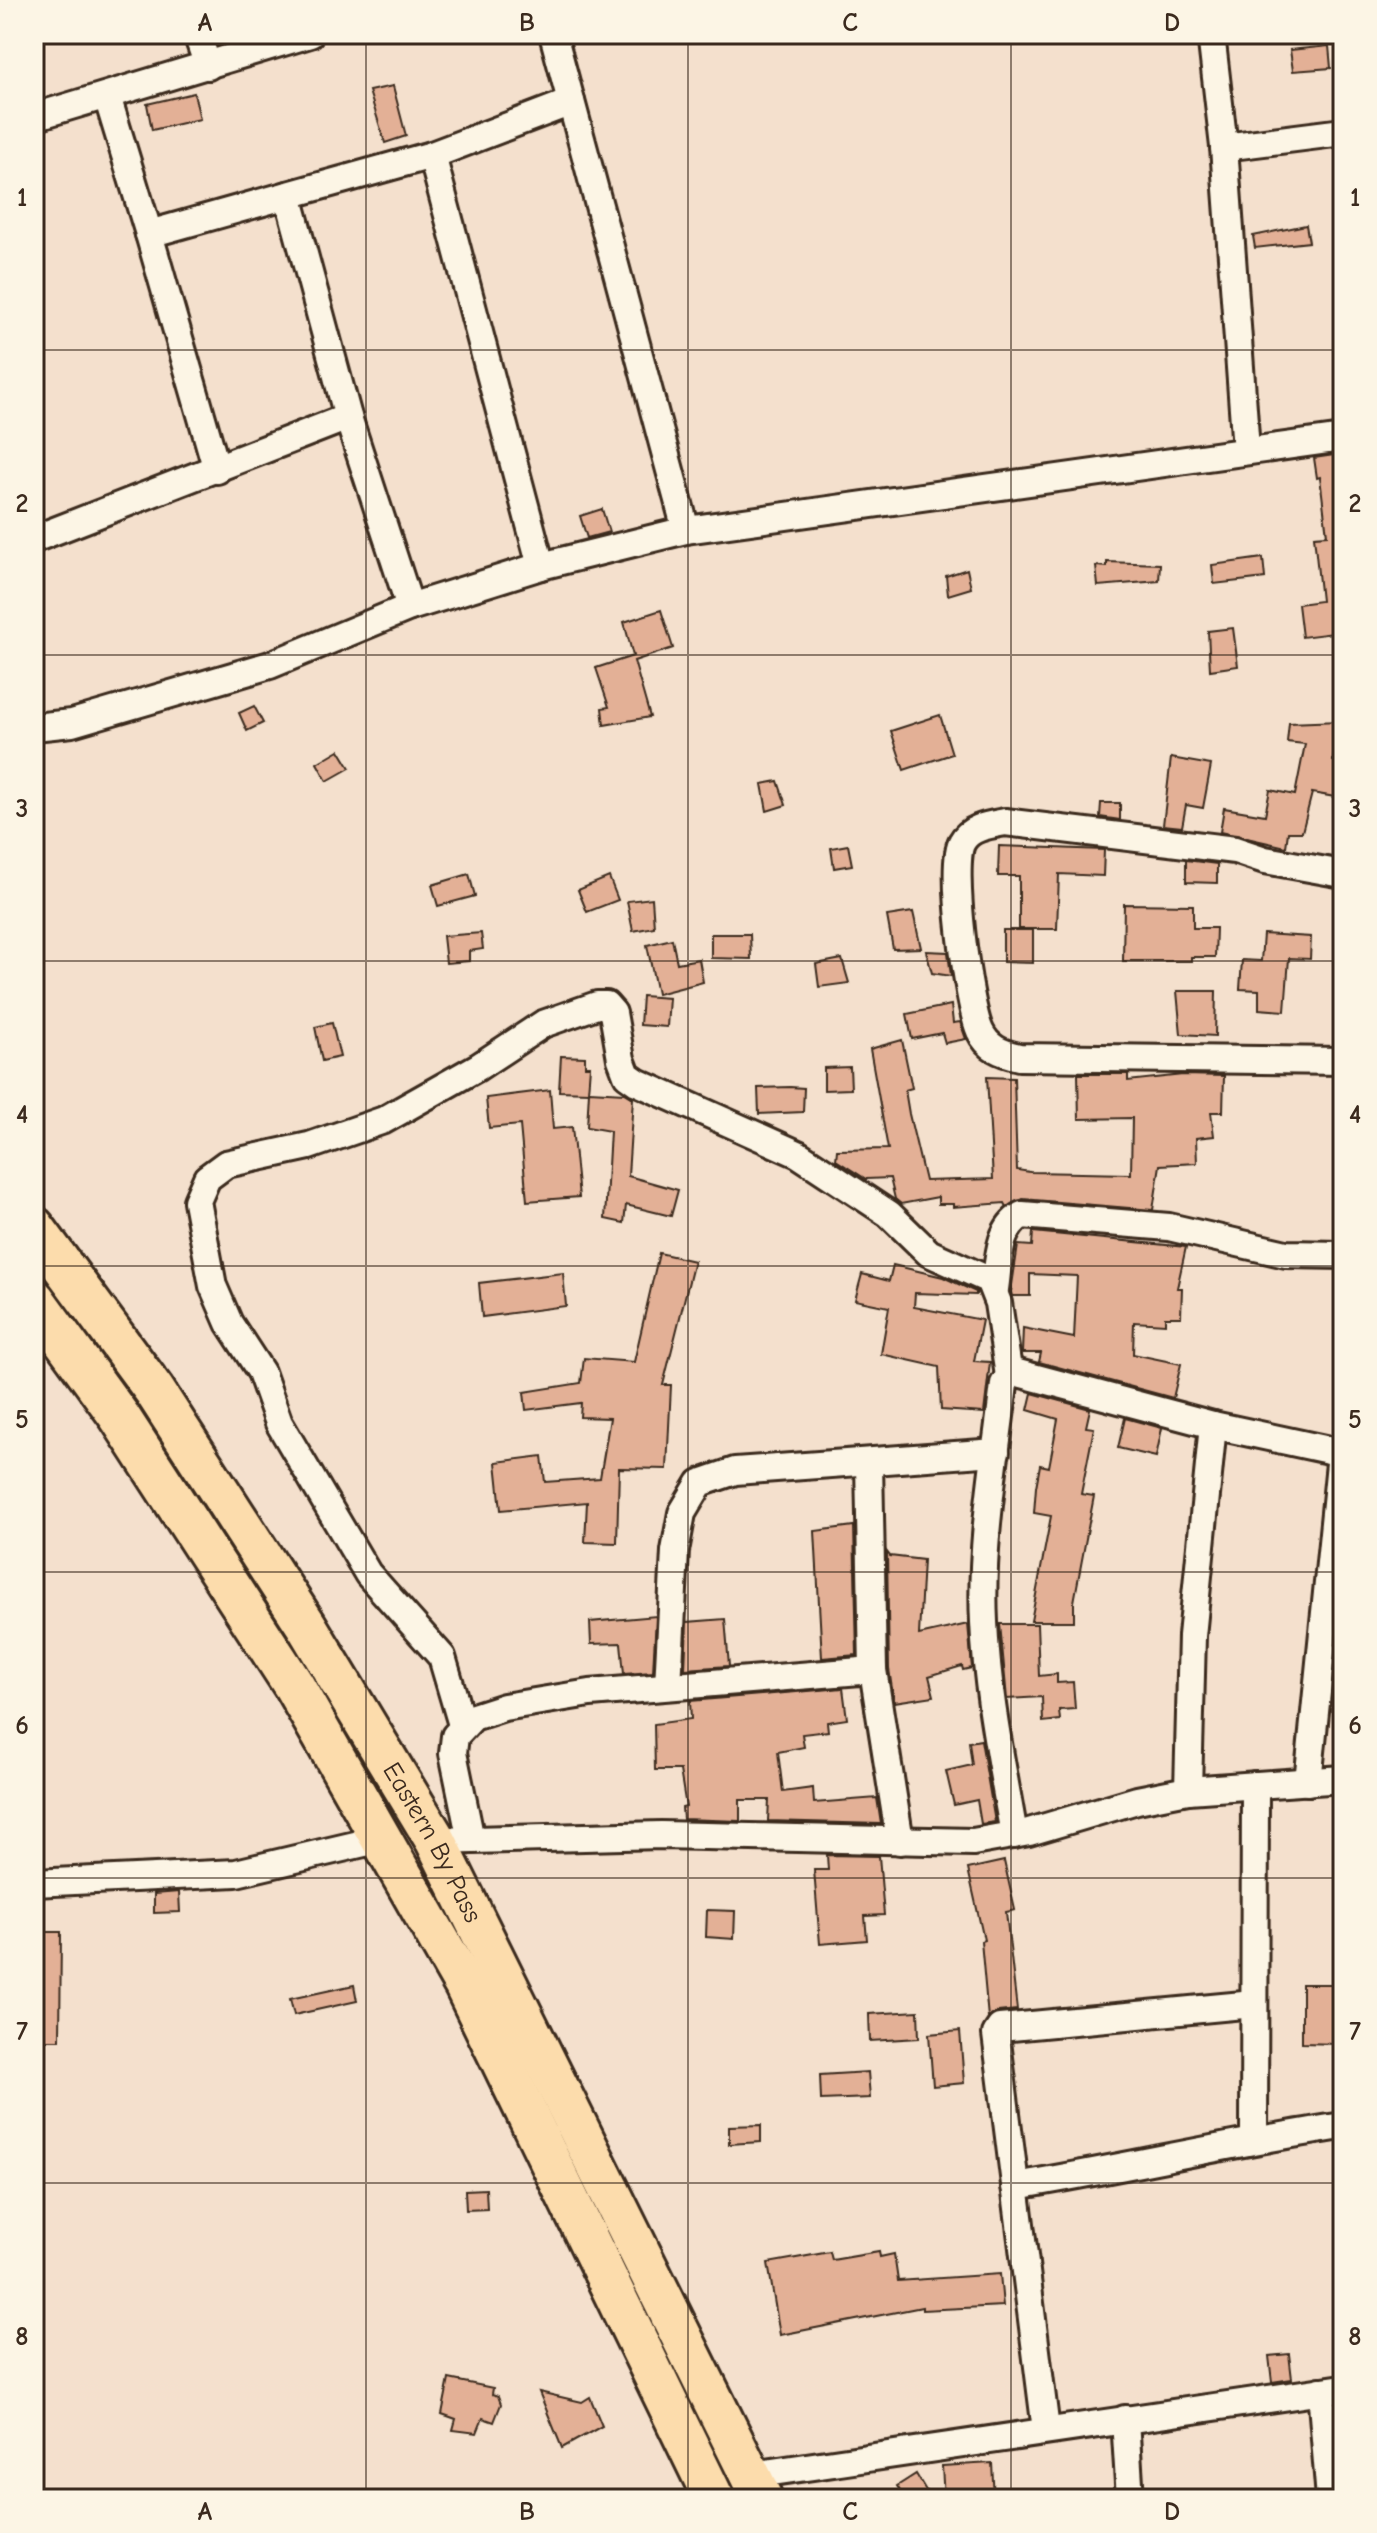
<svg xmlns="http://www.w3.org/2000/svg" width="1377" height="2533" font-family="'Comic Neue',sans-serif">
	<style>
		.building { fill: #e3b096; stroke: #3b2a1e; stroke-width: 2 }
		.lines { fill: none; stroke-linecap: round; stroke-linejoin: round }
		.minor-casing { stroke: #3b2a1e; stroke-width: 32 }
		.primary-casing { stroke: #3b2a1e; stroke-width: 46 }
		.minor { stroke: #fcf5e5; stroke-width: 26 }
		.primary { stroke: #fcdcac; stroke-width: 40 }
		.grid { fill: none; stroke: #3b2a1e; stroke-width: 2; stroke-opacity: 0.55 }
		.labels { text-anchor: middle; stroke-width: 6; stroke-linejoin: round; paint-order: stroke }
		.street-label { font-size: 26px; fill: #3b2a1e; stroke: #fcf5e5 }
		.neatline { fill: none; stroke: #3b2a1e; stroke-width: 3 }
		.grid-label { font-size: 26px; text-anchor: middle; font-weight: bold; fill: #3b2a1e }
	</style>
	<rect width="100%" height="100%" fill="#f4e0cd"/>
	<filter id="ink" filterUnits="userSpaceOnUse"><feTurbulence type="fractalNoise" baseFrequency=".0125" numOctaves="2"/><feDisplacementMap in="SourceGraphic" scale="16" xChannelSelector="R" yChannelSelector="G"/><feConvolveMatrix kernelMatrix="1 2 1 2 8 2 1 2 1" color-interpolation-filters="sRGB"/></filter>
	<g filter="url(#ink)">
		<g class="building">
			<path d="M1329,46l2,22 -38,3 -3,-21z"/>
			<path d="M393,86l13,50 -21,7 -16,-52z"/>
			<path d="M194,93l6,26 -48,11 -5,-26z"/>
			<path d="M1306,225l3,17 -54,6 -2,-12z"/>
			<path d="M1341,454l2,118 -8,1 7,59 -40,5 -4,-33 23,-3 -7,-65 13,-1 -7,-58 -3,1 -3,-20z"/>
			<path d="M602,509l7,23 -22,6 -7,-22z"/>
			<path d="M1263,558l2,20 -51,6 -2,-19z"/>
			<path d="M1107,562l53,2 -1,17 -61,5 -2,-20 11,1z"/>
			<path d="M967,569l4,19 -23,7 -2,-19z"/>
			<path d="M661,610l12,38 -39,13 16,56 -46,8 -2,-17 7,-1 -13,-39 37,-12 -9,-34z"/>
			<path d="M1233,628l5,38 -28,4 -2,-39z"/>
			<path d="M254,706l9,17 -16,8 -8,-18z"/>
			<path d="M940,715l12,39 -48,16 -13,-39z"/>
			<path d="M1339,721l-6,40 8,1 -6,35 -23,-4 -10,39h-14l-2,15 -66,-15 4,-24 41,7 5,-25 25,5 10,-51 -18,-2 2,-19z"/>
			<path d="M339,750l11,18 -23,13 -10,-18z"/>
			<path d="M1171,758l40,7 -8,43 -17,-3 -4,22 -19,-2z"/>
			<path d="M778,781l8,24 -19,6 -5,-27z"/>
			<path d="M1101,803h19v17l-20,-3z"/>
			<path d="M848,845l4,20 -18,3 -3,-20z"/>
			<path d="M999,846l105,4 -1,26 -44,-2 -2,55h-38v-53h-21z"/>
			<path d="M1186,860l31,4v19l-31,-1z"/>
			<path d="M469,874l6,22 -37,10 -6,-21z"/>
			<path d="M609,877l9,23 -31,12 -9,-22z"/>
			<path d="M652,898l2,29 -21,4 -6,-30z"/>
			<path d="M1124,904l69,1v23h23l-1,29h-24v4h-68z"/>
			<path d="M913,912l8,36 -28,1 -6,-33z"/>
			<path d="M1003,930h30v33l-30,-1z"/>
			<path d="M481,933l2,16 -14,2v10l-23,2 -3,-27z"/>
			<path d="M711,934h39l1,25 -40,-1z"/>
			<path d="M1263,934l48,3 -1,22 -21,-1 -4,53 -26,-2v-19l-19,-1 2,-29 19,1z"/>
			<path d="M672,939l5,24 22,-4 4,23 -46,12 -10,-49z"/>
			<path d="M926,951l22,1 3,24 -19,-3z"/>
			<path d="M842,959l7,24 -30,4 -3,-23z"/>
			<path d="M1177,991h39l-1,45 -34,-2z"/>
			<path d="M642,996l27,2 -2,29 -27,-2z"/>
			<path d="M951,1005l2,18 7,-1 6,17 -21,4 -3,-10 -30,6 -5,-25z"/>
			<path d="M332,1023l8,34 -18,4 -7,-34z"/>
			<path d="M902,1040l10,48 -7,2 4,24 16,67 68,-2 -6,-102 27,1 3,92 13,2 101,2 1,-56 -53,1 -1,-45h50v7l55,-6 41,1 -1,36h-12l3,24 -18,2 1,25 -37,2 -7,45 -130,-11 -16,8 -2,-4 -52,4v-3h-15v-7l-37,7 -6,-5 -5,-21 -24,1 -30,-19 1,-10 51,-1 -18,-100z"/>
			<path d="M561,1056l24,1v9h5l-2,26 -29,-1z"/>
			<path d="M850,1067l1,22 -27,1v-22z"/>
			<path d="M790,1087l14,1 -1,24 -44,2 -1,-26z"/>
			<path d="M550,1090l3,39 19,-2 7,70 -52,4 -7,-76 -31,3 -3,-30z"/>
			<path d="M589,1091l36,2 8,5 -5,78 50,14 -7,26 -45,-11 -2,18 -19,-4 5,-88 -23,-4z"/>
			<path d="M1033,1232l153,15 -9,41h5l-1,29h-16v7l-31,-2 -1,32 48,10 -8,34 -134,-36 2,-9h-19l1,-25 51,10 3,-62 -47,-2v22h-18l-1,-4 7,-47 14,1z"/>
			<path d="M659,1253l35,8 -31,124h8l-4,84 -48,-1 -2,75 -32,-1 2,-40 -86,8 -5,-48 46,-6 3,26 55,-4 10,-60 -30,-1 1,-14 -55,7 -2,-18 57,-9 3,-25 50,4z"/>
			<path d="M893,1265l50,12 33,15v3l-61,-2 -1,14 68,13 -8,41 16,1 -6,51 -43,-3 -2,-43 -58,-13 8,-47 -34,-7 7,-26 27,7z"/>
			<path d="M563,1273l3,33 -84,11 -3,-34z"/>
			<path d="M1032,1393l58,16 -4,18 8,1 -13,66 13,2 -20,106v19h-43l20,-105 -17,-3 2,-26 4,-22 9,2 9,-48 -30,-9z"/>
			<path d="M1125,1418l37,10 -6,29 -38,-9z"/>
			<path d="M854,1526l3,129 -35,3 -7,-127z"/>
			<path d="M887,1552l3,4 33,4 -4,75 49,-11 4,44 -9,2 -1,-4 -33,10 5,20 -40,6 -5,-33z"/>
			<path d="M656,1616l-3,56 -29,2 -3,-31 -30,1 -1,-22z"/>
			<path d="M725,1619l4,47 -44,3 2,-47z"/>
			<path d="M1000,1624h37l2,52 18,-2v9l16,-1 2,27 -16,1 1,10 -17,2 -1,-25 -35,2z"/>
			<path d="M843,1688l4,31 -20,3 1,9 -26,3 2,13 -26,5 5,40 30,-4 1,15 63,-5 4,26 -113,-3 1,-21h-29v21l-57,-2 -1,-11 4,-1 -6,-37h-25l-1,-46 37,-5 -1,-18z"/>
			<path d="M981,1740l14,82 -14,2 -4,-24 -23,5 -8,-34 26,-6 -3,-23z"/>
			<path d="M827,1855l52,1 5,59 -19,1 2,24 -47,4 -6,-74h14z"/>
			<path d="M1004,1861l11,49 -9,2 11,98 -19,2 -10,6 -7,-77 3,-1 -16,-71z"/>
			<path d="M179,1892l1,20 -26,1v-19z"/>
			<path d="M707,1910l28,1 -1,28 -28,-2z"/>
			<path d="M34,1932h27l-1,108h-26z"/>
			<path d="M1302,1984h37l-1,60 -36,-1z"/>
			<path d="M354,1985l3,16 -63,14 -4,-16z"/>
			<path d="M918,2011l1,27 -49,3 -1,-27z"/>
			<path d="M960,2031l4,52 -31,3 -4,-52z"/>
			<path d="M868,2072l2,26 -49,2 -1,-25z"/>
			<path d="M761,2125v17l-32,2v-18z"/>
			<path d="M486,2189l1,20 -21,1 -1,-20z"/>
			<path d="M830,2252l2,8 47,-8 1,5 14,-3 4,27 102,-7 3,32 -81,4v-3l-142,28 -12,-72z"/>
			<path d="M1289,2354l3,25 -20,3 -3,-26z"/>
			<path d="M449,2379l44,9 -1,6 6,2 3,8 -7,18 -11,-4 -6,15 -24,-3 3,-11 -14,-5z"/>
			<path d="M539,2392l43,10 8,-5 12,29 -40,22z"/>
			<path d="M992,2463l2,36h-50l-2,-33z"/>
			<path d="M916,2474l15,25h-26l-8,-13z"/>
		</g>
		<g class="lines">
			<defs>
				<g id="minor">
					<path d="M197,34l11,32"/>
					<path d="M553,34l133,496"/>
					<path d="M1211,34l13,113 22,303"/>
					<path d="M107,96l42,138"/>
					<path d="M34,117l276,-83"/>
					<path d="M1224,147l119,-15"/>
					<path d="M432,155l109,411"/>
					<path d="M217,470l-68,-236 139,-39"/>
					<path d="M34,539l314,-122"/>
					<path d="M410,607l-62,-190 -60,-222 144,-40 139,-53"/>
					<path d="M34,727l38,-4 198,-58 140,-58 131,-41 145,-36 657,-92"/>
					<path d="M1343,874l-78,-14 -30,-10 -230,-28c-15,3 -35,5 -43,20 -13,22 6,163 18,189 8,17 21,22 39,26l324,4"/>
					<path d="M995,1289c4,-26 2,-60 27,-74l147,12 117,27 57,1"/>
					<path d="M869,1463l4,207 27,171"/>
					<path d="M668,1686l7,-135 7,-38 18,-30 35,-12 261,-19"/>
					<path d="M462,1725l-20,-68 -74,-83 -89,-151 -18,-51 -32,-49 -16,-37 -16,-85 10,-23 19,-14 83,-18 75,-26 94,-53 65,-43 54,-19h9l7,8 8,46 6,16 10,7 161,72 91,60 40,39 60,27 9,23 11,73"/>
					<path d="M1308,1782l33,-329"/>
					<path d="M1188,1790l4,-154 21,-211"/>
					<path d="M1014,1835c-12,-71 -27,-141 -30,-213 -4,-78 11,-160 20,-238l5,-8 9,-3 195,52 130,28"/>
					<path d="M471,1840l-18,-87 2,-17 18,-19 31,-10 86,-14 283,-23"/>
					<path d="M436,1841l225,-6 312,7 56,-10 108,-32 51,-10 155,-11"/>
					<path d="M34,1883l202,-10 145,-34"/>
					<path d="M1254,2139l1,-354"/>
					<path d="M1015,2186c110,-18 218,-44 328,-60"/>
					<path d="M1321,2391l9,108"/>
					<path d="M1125,2419l5,80"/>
					<path d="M1046,2430l-50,-396 4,-6 254,-24"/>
					<path d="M752,2475l591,-87"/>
				</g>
				<g id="primary">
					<path id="s1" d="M34,1227l120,163 152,235 130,216 326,658"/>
					<path d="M34,1299l85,117 175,270 170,298 250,515"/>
				</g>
			</defs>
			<use href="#minor" class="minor-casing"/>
			<use href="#primary" class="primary-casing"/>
			<use href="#minor" class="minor"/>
			<use href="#primary" class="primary"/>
		</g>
	</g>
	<path class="grid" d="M366,34v2465M688,34v2465M1011,34v2465M34,350h1309M34,655h1309M34,961h1309M34,1266h1309M34,1572h1309M34,1878h1309M34,2183h1309"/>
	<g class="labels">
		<g class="street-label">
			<text dy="9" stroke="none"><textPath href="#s1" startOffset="734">Eastern By Pass</textPath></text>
		</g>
	</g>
	<rect width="1377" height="2533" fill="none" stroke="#fcf5e5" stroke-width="88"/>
	<rect x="44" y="44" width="1289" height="2445" class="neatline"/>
	<g class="grid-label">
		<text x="205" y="31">A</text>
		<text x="527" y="31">B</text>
		<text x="850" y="31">C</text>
		<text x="1172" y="31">D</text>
		<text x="22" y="206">1</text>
		<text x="1355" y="206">1</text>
		<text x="22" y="512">2</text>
		<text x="1355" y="512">2</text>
		<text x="22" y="817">3</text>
		<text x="1355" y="817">3</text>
		<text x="22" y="1123">4</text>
		<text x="1355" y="1123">4</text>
		<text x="22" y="1428">5</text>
		<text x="1355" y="1428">5</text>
		<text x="22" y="1734">6</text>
		<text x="1355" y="1734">6</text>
		<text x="22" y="2040">7</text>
		<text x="1355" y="2040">7</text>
		<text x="22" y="2345">8</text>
		<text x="1355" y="2345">8</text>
		<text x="205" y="2520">A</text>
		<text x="527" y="2520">B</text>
		<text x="850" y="2520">C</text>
		<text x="1172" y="2520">D</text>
	</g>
</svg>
